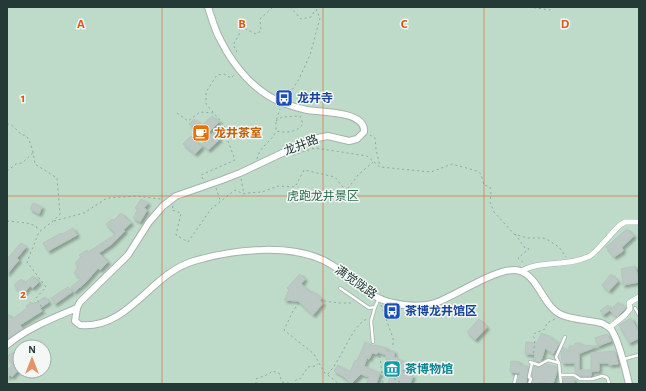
<svg xmlns="http://www.w3.org/2000/svg" width="646" height="391" font-family="'Alegreya Sans','Noto Sans SC',sans-serif">
	<style>
		.green { fill: #bedac8; fill-rule: evenodd }
		.building { fill: #bbc8c4; stroke: #b6c4bf; filter: url(#shadow) }
		.lines { fill: none; stroke-linecap: round; stroke-linejoin: round }
		.service-casing { stroke: #a6b2af; stroke-width: 4 }
		.minor-casing { stroke: #a6b2af; stroke-width: 6 }
		.tertiary-casing { stroke: #a6b2af; stroke-width: 8 }
		.path { stroke: #86aba3; stroke-width: 1; stroke-dasharray: 2 3; stroke-linecap: butt }
		.service { stroke: #fff; stroke-width: 2.5 }
		.minor { stroke: #fff; stroke-width: 5 }
		.tertiary { stroke: #fff; stroke-width: 6 }
		.grid { fill: none; stroke: #de570e; stroke-width: 1; stroke-opacity: 0.55 }
		.labels { text-anchor: middle; stroke-width: 3; stroke-linejoin: round; paint-order: stroke }
		.transit-label { font-size: 12px; font-weight: bold; fill: #164399; stroke: #f3f8f6; text-anchor: start }
		.food-label { font-size: 12px; font-weight: bold; fill: #c56008; stroke: #f3f8f6; text-anchor: start }
		.street-label { font-size: 12px; fill: #243a36; stroke: #f3f8f6 }
		.park-label { font-size: 12px; fill: #336d4f; stroke: #f3f8f6 }
		.culture-label { font-size: 12px; font-weight: bold; fill: #0d838f; stroke: #f3f8f6; text-anchor: start }
		.grid-label { font-size: 13px; text-anchor: middle; font-weight: bold; fill: #de570e; stroke: #f3f8f6; stroke-width: 3; stroke-linejoin: round; paint-order: stroke }
	</style>
	<defs>
		<filter id="shadow"><feDropShadow dx="2.5" dy="2.5" stdDeviation="1" flood-color="#0004"/></filter>
	</defs>
	<rect width="100%" height="100%" fill="#e3ebe8"/>
	<path class="green" d="M7,7h632v377h-632zM20,347h24v24h-24z"/>
	<g class="building">
		<path d="M212,116l7,6 -10,10 -7,-7z"/>
		<path d="M194,119l6,5 -5,5 -6,-5z"/>
		<path d="M213,133l7,6 -12,11 -6,-6z"/>
		<path d="M191,136l11,11 -7,7 -12,-10z"/>
		<path d="M141,199l7,4 -4,5 3,2 -7,12 -7,-4 5,-9 -3,-1z"/>
		<path d="M33,203l9,4 -3,7 -9,-5z"/>
		<path d="M121,213l10,10 -8,7 2,1 -13,13 -13,9 9,9 -8,8 -2,-2 -13,15 -11,9 -3,-5 10,-8 -7,-6 4,-6 -3,-4 6,-6 -2,-2 8,-5 1,2 28,-18 -10,-10 6,-5 2,1z"/>
		<path d="M73,228l4,7 -29,16 -5,-8 18,-10 1,1z"/>
		<path d="M627,229l7,7 -12,11 1,4 -9,6 -8,-10z"/>
		<path d="M21,243l5,4 -9,11 2,2 -12,14v-15z"/>
		<path d="M635,266l4,16 -16,3 -2,-16z"/>
		<path d="M300,274l5,5 -4,5 10,9 1,-2 9,7 -1,3 3,2 -10,12 -15,-14 -14,-1 5,-10 -2,-2z"/>
		<path d="M611,274l7,7 -9,10 -7,-6z"/>
		<path d="M33,276l6,6 -6,6 -3,-2 -8,9 -8,-10 7,-6 4,4z"/>
		<path d="M68,287l4,5 -17,12 -4,-6z"/>
		<path d="M45,297l4,5 -9,6 2,3 -22,14 3,4 -16,10v-26l5,6 15,-11 -1,-2 5,-4 1,2 3,-2 1,1z"/>
		<path d="M618,302l8,6 -9,9 -7,-6z"/>
		<path d="M608,305l3,4 -8,6 -3,-4z"/>
		<path d="M631,318l8,15v5l-10,5 -10,-18z"/>
		<path d="M479,319l8,8 -12,13 -8,-8z"/>
		<path d="M541,333l8,3 10,8 -6,10 -8,-6 -4,13 -2,1 -6,-2 2,-6h-10l1,-12 11,1z"/>
		<path d="M607,334l4,7 -13,5 -3,-8z"/>
		<path d="M365,342l9,4 1,-1 12,3 -1,3h8v6l13,6 -4,10 10,3 -3,8h-22l3,-11 -5,-2 4,-11h-4v-5l-8,-3 -1,2 -5,-1 -3,6 -2,-1 -3,8 16,7 -4,11h-10l3,-7 -8,-3 -10,10 -7,-7 -10,-6 4,-6 12,7 5,-12 2,1z"/>
		<path d="M575,343h6v2l17,1 -20,8h1v16h12v6h-11l-5,-4v-9h-13l-1,-10 2,-6 6,5v-6h6z"/>
		<path d="M20,349v23l-2,-2 -6,7 -2,-2 -3,3v-8l6,-6 -6,-7 3,-3z"/>
		<path d="M615,351l3,13 -9,1v-2h-10v8h-8v-18z"/>
		<path d="M511,361l9,1 -1,3 9,1 -2,18h-9l3,-11 -10,-1z"/>
		<path d="M546,364l11,3v4l-4,13 -14,-2v2h-7l2,-4 -2,-4 2,-10 6,2z"/>
		<path d="M563,378h10l2,6h-11z"/>
	</g>
	<g class="lines">
		<defs>
			<g id="service">
				<path d="M340,288l29,20 6,-1 4,-9"/>
				<path d="M635,308l4,7"/>
				<path d="M373,342l-2,-21 4,-14"/>
				<path d="M624,359l15,-4"/>
				<path d="M530,362l9,3 9,-5 11,3"/>
				<path d="M560,375h14l6,4h12l10,-3 4,1 2,2 1,5"/>
				<path d="M514,384l2,-8"/>
				<path d="M529,384l2,-5 -2,-2 3,-14"/>
				<path d="M561,384l-2,-21 -3,-6 9,-20"/>
			</g>
			<g id="minor">
				<path d="M521,271c20,-11 46,-4 69,-15 8,-5 22,-24 30,-31l5,-3h14"/>
				<path d="M609,328l16,-13 5,-6 -1,-6 10,-6"/>
			</g>
			<g id="tertiary">
				<path d="M208,7c4,12 7,24 13,34 13,26 35,52 62,62 8,3 16,5 24,7 14,2 59,1 57,22l-7,7 -8,2 -21,-5 -16,3 -72,34 -18,7 -46,16 -13,10 -14,16 -21,33 -48,47 -3,6 -2,13 5,4c48,5 71,-52 114,-64 40,-12 102,-19 138,4 20,13 37,33 61,38 13,3 30,4 42,0 21,-7 66,-39 85,-32 19,6 23,36 42,44 12,5 27,5 39,8 3,1 6,3 9,5 8,9 16,43 19,56"/>
				<path d="M7,345c20,-17 46,-27 70,-37"/>
			</g>
		</defs>
		<use href="#service" class="service-casing"/>
		<use href="#minor" class="minor-casing"/>
		<use href="#tertiary" class="tertiary-casing"/>
		<g class="path">
			<path d="M290,7l11,12 10,-2 4,-7"/>
			<path d="M529,7l21,3 3,-3"/>
			<path d="M236,52l1,-1 -4,-6 6,-10 1,-9 16,8 5,-3 -1,-12 13,-12"/>
			<path d="M287,98l12,-19 11,-24 10,-37 -5,-11"/>
			<path d="M177,113l11,8 12,-9 13,1"/>
			<path d="M276,121l6,-4 18,-1 3,8c-7,9 -17,9 -27,7v-10l4,-12"/>
			<path d="M7,124h3c5,3 9,9 12,11 1,0 2,0 3,0 6,4 9,22 10,29l22,14 3,36 -7,7 -14,11 -12,30 19,25 -10,11 10,16"/>
			<path d="M370,135l5,3 1,11 4,18"/>
			<path d="M293,155l22,-7 52,8 13,11 51,5 21,-8c6,2 25,6 28,9 2,3 3,9 4,12l6,2 1,7 -1,8 4,10 20,22 13,4h16l5,2 11,7 7,10"/>
			<path d="M257,159c3,-14 14,-16 19,-28"/>
			<path d="M7,171l9,-7 6,-1 11,-10"/>
			<path d="M203,179l-2,-4 34,-15 -7,-19 -4,-16 -18,-21v-12l11,-17 7,-1 7,4 4,-4"/>
			<path d="M241,179l3,15"/>
			<path d="M216,188l4,12"/>
			<path d="M173,206l-1,4 9,3 -5,22 12,7 23,-33 24,-19 9,4 4,-1 14,-1 16,-6 17,1 9,-17 31,7 11,14 12,-16 15,-13"/>
			<path d="M7,221l20,2 9,3 2,5"/>
			<path d="M54,221l30,-8 23,-15 29,-2 25,3"/>
			<path d="M515,234l10,14 4,1 -11,9 7,6"/>
			<path d="M324,301l15,2h14"/>
			<path d="M299,303l-6,8 -9,19 30,24 10,18 15,12"/>
			<path d="M381,305l12,33v10"/>
			<path d="M380,356l3,28"/>
			<path d="M533,358l2,-19 -2,-3 2,-3 10,-4 2,-6 8,-4"/>
			<path d="M381,372l12,4"/>
			<path d="M328,374c3,-4 7,-8 9,-13 7,-10 18,-38 30,-42"/>
			<path d="M400,382l-7,-4 4,-10 10,4"/>
			<path d="M256,384v-5l13,-5 3,-3 7,2 3,9 11,2 4,-5h3l8,-12 7,-1 3,-2"/>
		</g>
		<use href="#service" class="service"/>
		<use href="#minor" class="minor"/>
		<use href="#tertiary" class="tertiary"/>
	</g>
	<path class="grid" d="M162,7v377M323,7v377M484,7v377M7,196h632"/>
	<defs>
		<symbol id="bus-square" viewBox="-11 -11 22 22"><rect x="-9" y="-9" width="18" height="18" rx="4" fill="#1a4fb4" stroke="#f3f8f6"/><path d="M-5-6H5V4H4V6H2V4H-2V6H-4V4H-5ZM-3.5-4V0h7V-4ZM-3.5 1.2v1.5H-2V1.2ZM2 1.2v1.5H3.5V1.2Z" fill="#fff"/></symbol>
		<symbol id="cafe-square" viewBox="-11 -11 22 22"><rect x="-9" y="-9" width="18" height="18" rx="4" fill="#e8710a" stroke="#f3f8f6"/><path d="M-5.5-4.5H6V0H3Q3 3.5 0 3.5H-2.5Q-5.5 3.5-5.5 0ZM3-3.2v2h1.7v-2ZM-6 4.5H4V6H-6Z" fill="#fff"/></symbol>
		<symbol id="museum-square" viewBox="-11 -11 22 22"><rect x="-9" y="-9" width="18" height="18" rx="4" fill="#0f9aa8" stroke="#f3f8f6"/><path d="M0-6L6-3V-2H-6V-3ZM-5-1h2V3h-2ZM-1-1h2V3h-2ZM3-1h2V3H3ZM-6 4H6V6H-6Z" fill="#fff"/></symbol>
	</defs>
	<g fill-rule="evenodd">
		<use href="#bus-square" x="274" y="88" width="20" height="20"/>
		<use href="#cafe-square" x="191" y="123" width="20" height="20"/>
		<use href="#bus-square" x="382" y="301" width="20" height="20"/>
		<use href="#museum-square" x="382" y="359" width="20" height="20"/>
	</g>
	<g class="labels">
		<g class="transit-label">
			<text x="297" y="102">龙井寺</text>
			<text x="405" y="315">茶博龙井馆区</text>
		</g>
		<g class="food-label">
			<text x="214" y="137">龙井茶室</text>
		</g>
		<g class="street-label">
			<text transform="translate(301 145) rotate(-21)" y="4">龙井路</text>
			<text transform="translate(356 282) rotate(35)" y="4">满觉陇路</text>
		</g>
		<g class="park-label">
			<text x="323" y="200">虎跑龙井景区</text>
		</g>
		<g class="culture-label">
			<text x="405" y="373">茶博物馆</text>
		</g>
	</g>
	<g class="grid-label">
		<text x="81" y="28">A</text>
		<text x="242" y="28">B</text>
		<text x="404" y="28">C</text>
		<text x="565" y="28">D</text>
		<text x="23" y="102">1</text>
		<text x="23" y="298">2</text>
	</g>
	<rect width="646" height="391" fill="none" stroke="#243a36" stroke-width="16"/>
	<g transform="translate(32 359)"><circle r="19" fill="#f3f8f6" stroke="#a0aca9"/>
	<path d="M0-3L7 15L0 10L-7 15Z" fill="#e39368"/>
	<text y="-6" font-size="11" font-weight="bold" text-anchor="middle" fill="#243a36">N</text>
	</g>
</svg>
